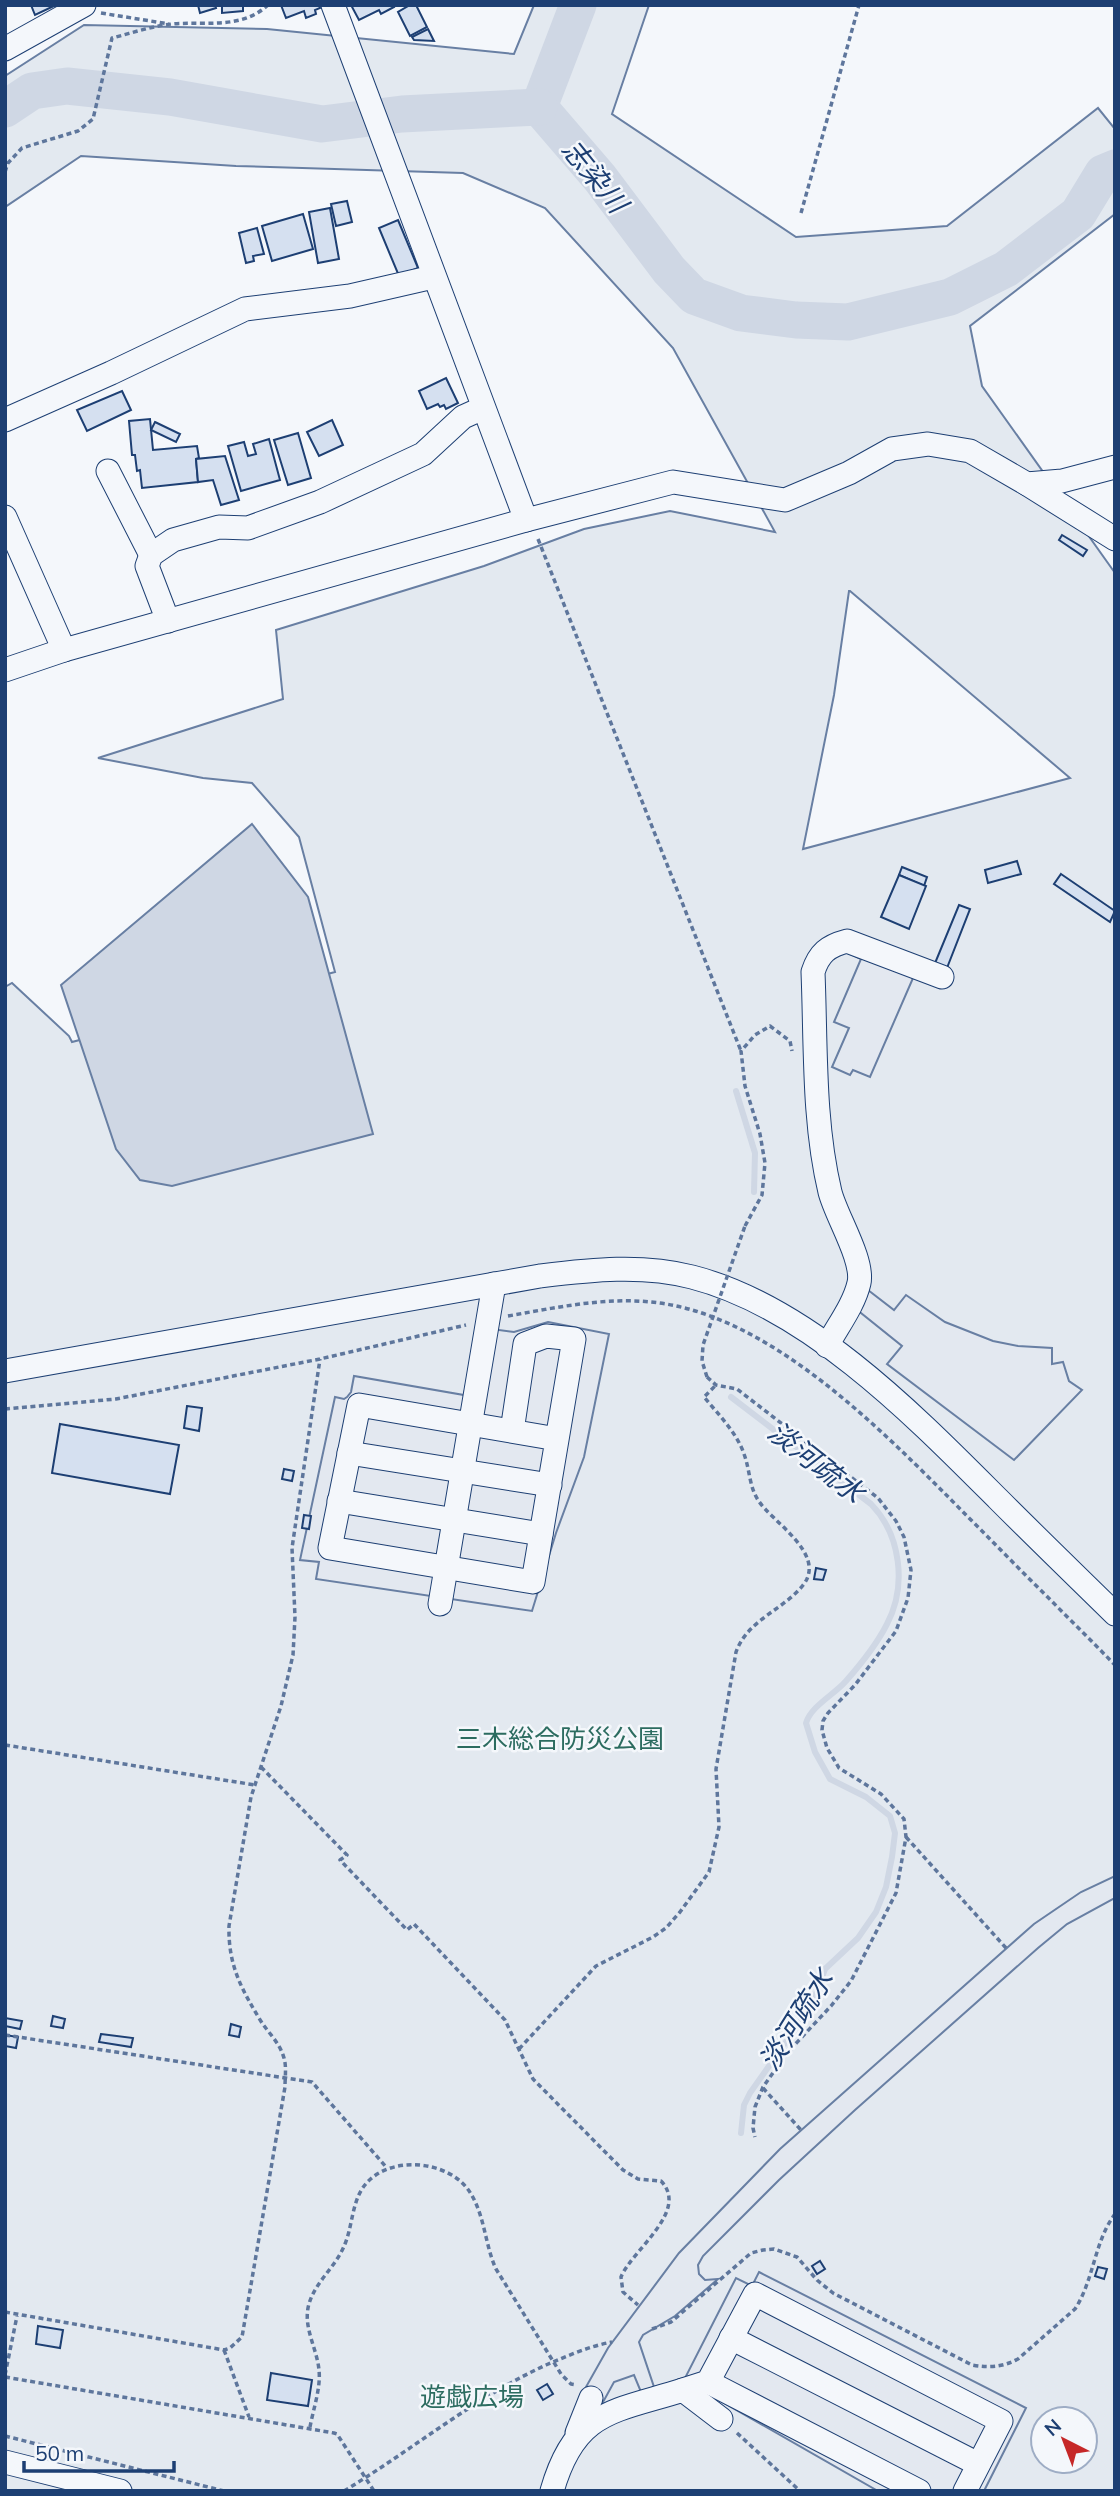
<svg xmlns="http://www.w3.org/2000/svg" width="1120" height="2496" font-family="Mulish,'Noto Sans JP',sans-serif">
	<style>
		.green { fill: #e3e9f0; stroke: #687fa3; stroke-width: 2; fill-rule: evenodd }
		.parking { fill: #e3e8f0; stroke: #687fa3; stroke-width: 2 }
		.water { fill: #cfd7e4; stroke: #687fa3; stroke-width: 2 }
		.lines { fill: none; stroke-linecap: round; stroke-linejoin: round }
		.stream { stroke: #cfd7e4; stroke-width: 6 }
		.river { stroke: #cfd7e4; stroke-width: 37 }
		.building { fill: #d5e0f0; stroke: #1d3f73; stroke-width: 2 }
		.minor-casing { stroke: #1d3f73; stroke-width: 25 }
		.path { stroke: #5e769c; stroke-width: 3.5; stroke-dasharray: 5 3.5; stroke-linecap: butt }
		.minor { stroke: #f4f7fb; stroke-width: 23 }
		.path-bridge { stroke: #5e769c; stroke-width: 3.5; stroke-dasharray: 5 3.5; stroke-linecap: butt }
		.labels { text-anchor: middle; stroke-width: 5; stroke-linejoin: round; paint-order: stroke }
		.park-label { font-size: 26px; fill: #2c6c60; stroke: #f4f7fb }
		.water-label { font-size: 28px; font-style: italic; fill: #1d3f73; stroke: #f4f7fb }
	</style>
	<rect width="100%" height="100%" fill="#f4f7fb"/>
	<path class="green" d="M534,5h115l-37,109 184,123 151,-11 151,-118 17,21v85l-145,112 12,60 133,187v1918h-1110v-1504l7,-4 57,53 3,6 263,-70 -36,-135 -47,-54 -49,-5 -105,-20 185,-59 -7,-69 208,-64 100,-37 86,-18 105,21 -102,-184 -128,-140 -82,-35 -227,-7 -155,-10 -76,51v-131l79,-51 183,4 247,25zM849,591h1l220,187 -267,71 31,-154zM1043,2419h42v42h-42z"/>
	<g class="parking">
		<path d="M846,952l74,10 -50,115 -17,-7 -3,5 -18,-8 17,-39 -15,-6 27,-63z"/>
		<path d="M868,1290l26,20 12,-15 39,27 48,19 25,5 34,2v16l11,-2 6,19 13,9 -68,70 -127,-96 15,-18 -46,-37z"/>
		<path d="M548,1322l61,12 -25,123 -28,76 -24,78 -216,-32 3,-17 -19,-2 35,-163 9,2 3,-2 4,-5 3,-16 110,19 13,-68 37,5z"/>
		<path d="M1115,1876v22l-48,26 -29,24 -183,162 -76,70 -76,76 -5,9 1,9 6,6 13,-1 -43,37 -32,19 -4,7 15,45 -13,5 -7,-17 -20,7 -12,22 -20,-10 26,-46 71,-95 101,-104 254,-225 47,-32z"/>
		<path d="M759,2272l267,136 -42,83h-106l-194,-111 52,-102 16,8z"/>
	</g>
	<path class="water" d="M252,824l56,73 65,237 -201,52 -32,-6 -24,-31 -55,-164z"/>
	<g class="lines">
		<g class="stream">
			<path d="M736,1091l19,62 -1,39"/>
			<path d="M731,1397l140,107c30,31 36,82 16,120 -10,20 -26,40 -41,57 -11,13 -35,25 -40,42l9,29 15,27 36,18 24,19 5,17 -3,24 -6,30 -10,25 -18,26 -33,31 -13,36 -62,88 -6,12 -3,28"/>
		</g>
		<g class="river">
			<path d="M539,107l61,71 69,92 25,26 47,17 55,7 52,2 102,-25 56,-28 72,-55 25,-41 12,-5"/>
			<path d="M539,107l39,-102"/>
			<path d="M5,109l27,-18 35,-5 103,11 152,27 80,-10 137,-7"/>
		</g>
	</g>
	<g class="building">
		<path d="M31,5h25l-21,10z"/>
		<path d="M198,5h17l1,3 -16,5z"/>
		<path d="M222,5h21v6l-21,2z"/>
		<path d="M281,5h38l1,3 -5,2 1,4 -10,4 -2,-7 -18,7z"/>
		<path d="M351,5h42l1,2 -13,7 -2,-4 -20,10z"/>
		<path d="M410,5h6l11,22 -17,9 -12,-24z"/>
		<path d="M428,29l6,12 -20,-1 -2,-3z"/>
		<path d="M347,201l5,21 -16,4 -5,-22z"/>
		<path d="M330,208l9,51 -21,4 -9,-51z"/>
		<path d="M303,214l10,35 -41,12 -10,-35z"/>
		<path d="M398,220l20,48 -19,8 -20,-48z"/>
		<path d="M257,228l7,26 -11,2 1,5 -8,2 -7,-30z"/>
		<path d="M446,378l12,25 -12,6 -2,-4 -4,2 -2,-3 -11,5 -8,-18z"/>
		<path d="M122,391l9,19 -44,21 -10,-21z"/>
		<path d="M150,419l3,31 44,-4 2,12 -3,1 2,23 -56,6 -2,-18 -3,1 -2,-16h-3l-3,-34z"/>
		<path d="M332,420l11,25 -24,11 -12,-24z"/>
		<path d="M155,422l25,12 -4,8 -25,-12z"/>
		<path d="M298,433l13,45 -23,7 -14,-45z"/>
		<path d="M269,439l11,41 -39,11 -13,-45 16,-4 4,14 8,-2 -3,-10z"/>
		<path d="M225,456l14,44 -18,5 -8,-25 -15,2 -2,-23z"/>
		<path d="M1062,535l25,15 -4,6 -24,-16z"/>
		<path d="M1017,861l4,13 -33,9 -3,-13z"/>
		<path d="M902,867l25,10 -3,9 -25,-11z"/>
		<path d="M1061,874l54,37 -5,11 -56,-38z"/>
		<path d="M899,875l27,11 -17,43 -28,-12z"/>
		<path d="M959,905l11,4 -25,64 -12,-5z"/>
		<path d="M187,1406l15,2 -3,23 -15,-3z"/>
		<path d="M60,1424l119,21 -9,49 -118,-21z"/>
		<path d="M284,1469l10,2 -2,10 -10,-2z"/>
		<path d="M304,1515l7,1 -2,13 -7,-1z"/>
		<path d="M816,1568l10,2 -3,10 -9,-1z"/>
		<path d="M53,2016l12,3 -2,9 -12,-2z"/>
		<path d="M5,2018l17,3 -2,8 -15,-3z"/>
		<path d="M231,2024l10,3 -2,10 -10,-2z"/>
		<path d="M101,2034l32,4 -2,9 -32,-5z"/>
		<path d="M5,2035l13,2 -2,11 -11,-2z"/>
		<path d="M820,2261l5,8 -8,5 -5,-8z"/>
		<path d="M1098,2267l9,2 -3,10 -9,-3z"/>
		<path d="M38,2326l25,4 -3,18 -24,-4z"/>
		<path d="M271,2373l41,7 -4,26 -41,-6z"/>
		<path d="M547,2384l6,10 -10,6 -6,-10z"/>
	</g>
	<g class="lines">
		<defs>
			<g id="minor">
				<path d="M333,5l193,515"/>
				<path d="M5,49l79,-44"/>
				<path d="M5,420l106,-47 134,-64 105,-13 83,-19"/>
				<path d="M108,471l43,84"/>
				<path d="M1027,484l35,-3 53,-14"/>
				<path d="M5,517l59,133"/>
				<path d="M168,621l-21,-55 4,-11 22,-15 46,-13 29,1 72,-26 103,-48 40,-37 20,-9"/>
				<path d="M5,670l59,-20 462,-130 147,-38 112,18 64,-27 43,-24 36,-5 42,7 57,33 88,55"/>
				<path d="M827,1346c10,-19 27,-41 32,-63 5,-23 -23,-67 -29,-91 -17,-71 -14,-147 -17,-220 6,-19 15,-26 34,-31l95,36"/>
				<path d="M5,1371l535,-95c51,-6 101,-12 152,1 117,30 223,139 306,222 38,38 78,77 117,115"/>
				<path d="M512,1431l13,-87 21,-8 28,3 -41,243 -203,-34 29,-143 198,34"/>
				<path d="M349,1453l201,32"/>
				<path d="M339,1501l202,33"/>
				<path d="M440,1604l54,-320"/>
				<path d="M731,2338l247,126"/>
				<path d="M708,2382l211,109"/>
				<path d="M683,2390l25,-8 47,-88 246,127 -36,70"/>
				<path d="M577,2433l14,-35"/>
				<path d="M5,2462l115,29"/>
				<path d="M552,2491c23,-81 61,-79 131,-101l38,29"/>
			</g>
		</defs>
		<use href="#minor" class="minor-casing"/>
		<g class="path">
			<path d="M101,13l68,11"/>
			<path d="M5,172l3,-9 14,-15 56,-17 15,-12 19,-81c20,-5 40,-12 60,-14 33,-3 69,6 96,-19"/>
			<path d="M801,213l58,-208"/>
			<path d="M538,539l203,512"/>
			<path d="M745,1226l17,-31 3,-32 -5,-29 -15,-48 -4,-35 14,-16 15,-9 20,15 2,10"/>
			<path d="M508,1316c52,-9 104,-21 158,-12 120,20 235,146 318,229 43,44 88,88 131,132"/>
			<path d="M707,1377l9,8 21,4 141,109 18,23 8,16 7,33 -3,28 -12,33 -41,54 -27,28 -5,8 -1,9 5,18 12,20 42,26 23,25 2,18 -10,56 -45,88 -20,25 -44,47 -24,34 -8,20 -2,21 2,9"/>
			<path d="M5,1409l111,-10 204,-40 146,-34"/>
			<path d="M5,1745l250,40"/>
			<path d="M261,1767l86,88 -7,5 67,70 7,-6 91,96 28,59 90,91 15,9 23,2c29,30 -29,69 -40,96l2,15 15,13"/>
			<path d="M906,1837l100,111"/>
			<path d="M5,2035l307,47 75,86"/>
			<path d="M519,2049l77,-83 57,-29 13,-9 14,-16 29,-40 10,-45 -3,-58 20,-117c12,-33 48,-42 68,-68 22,-31 -32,-62 -46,-84 -9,-14 -8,-30 -14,-46 -7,-21 -26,-40 -40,-57l12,-12"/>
			<path d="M763,2088l38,42"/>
			<path d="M5,2312l219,38 6,-2 12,-11 43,-250c0,-11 2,-22 -2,-32 -4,-12 -14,-22 -21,-32 -20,-33 -34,-57 -33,-97l22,-129 30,-91 12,-51 2,-38 -3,-69 28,-189"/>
			<path d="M652,2329l19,-7 80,-69 12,-3 11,-1 23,8 20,23 16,13 139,72c18,3 31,2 46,-6l57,-50c19,-29 19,-67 40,-95"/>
			<path d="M224,2350l25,67"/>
			<path d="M5,2375l12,-59"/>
			<path d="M5,2377l329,56 3,1 37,57"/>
			<path d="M310,2427c3,-17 11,-39 9,-57 -2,-21 -15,-41 -11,-62 5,-25 27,-39 37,-64 7,-17 7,-39 17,-55 23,-36 89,-30 109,5 14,23 14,51 25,75l65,105 10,10 6,1"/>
			<path d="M737,2433l63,58"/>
			<path d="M5,2436l219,55"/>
			<path d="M344,2491c68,-41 130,-93 202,-126 21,-9 44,-19 66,-23"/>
		</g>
		<use href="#minor" class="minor"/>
		<path class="path-bridge" d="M707,1377l-5,-16 1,-16 42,-119"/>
	</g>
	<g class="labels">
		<g class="park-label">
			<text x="560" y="1748">三木総合防災公園</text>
			<text x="472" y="2406">遊戯広場</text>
		</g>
		<g class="water-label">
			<text transform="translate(595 176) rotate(51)" y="10">志染川</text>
			<text transform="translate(816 1462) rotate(38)" y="10">淡河疏水</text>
			<text transform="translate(796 2020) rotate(-58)" y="10">淡河疏水</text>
		</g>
	</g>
	<rect width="1120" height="2496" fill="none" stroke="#1d3f73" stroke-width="14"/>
	<g transform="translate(1064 2440) rotate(318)"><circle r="33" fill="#f4f7fb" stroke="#9eadc5" stroke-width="2"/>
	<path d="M0-5L12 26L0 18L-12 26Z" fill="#c62828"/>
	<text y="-10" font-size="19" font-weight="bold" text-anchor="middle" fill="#1d3f73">N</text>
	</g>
	<path d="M24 2461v10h150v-10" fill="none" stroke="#1d3f73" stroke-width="3.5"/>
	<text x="35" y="2461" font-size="21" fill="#1d3f73" stroke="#f4f7fb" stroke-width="5" paint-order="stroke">50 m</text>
</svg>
